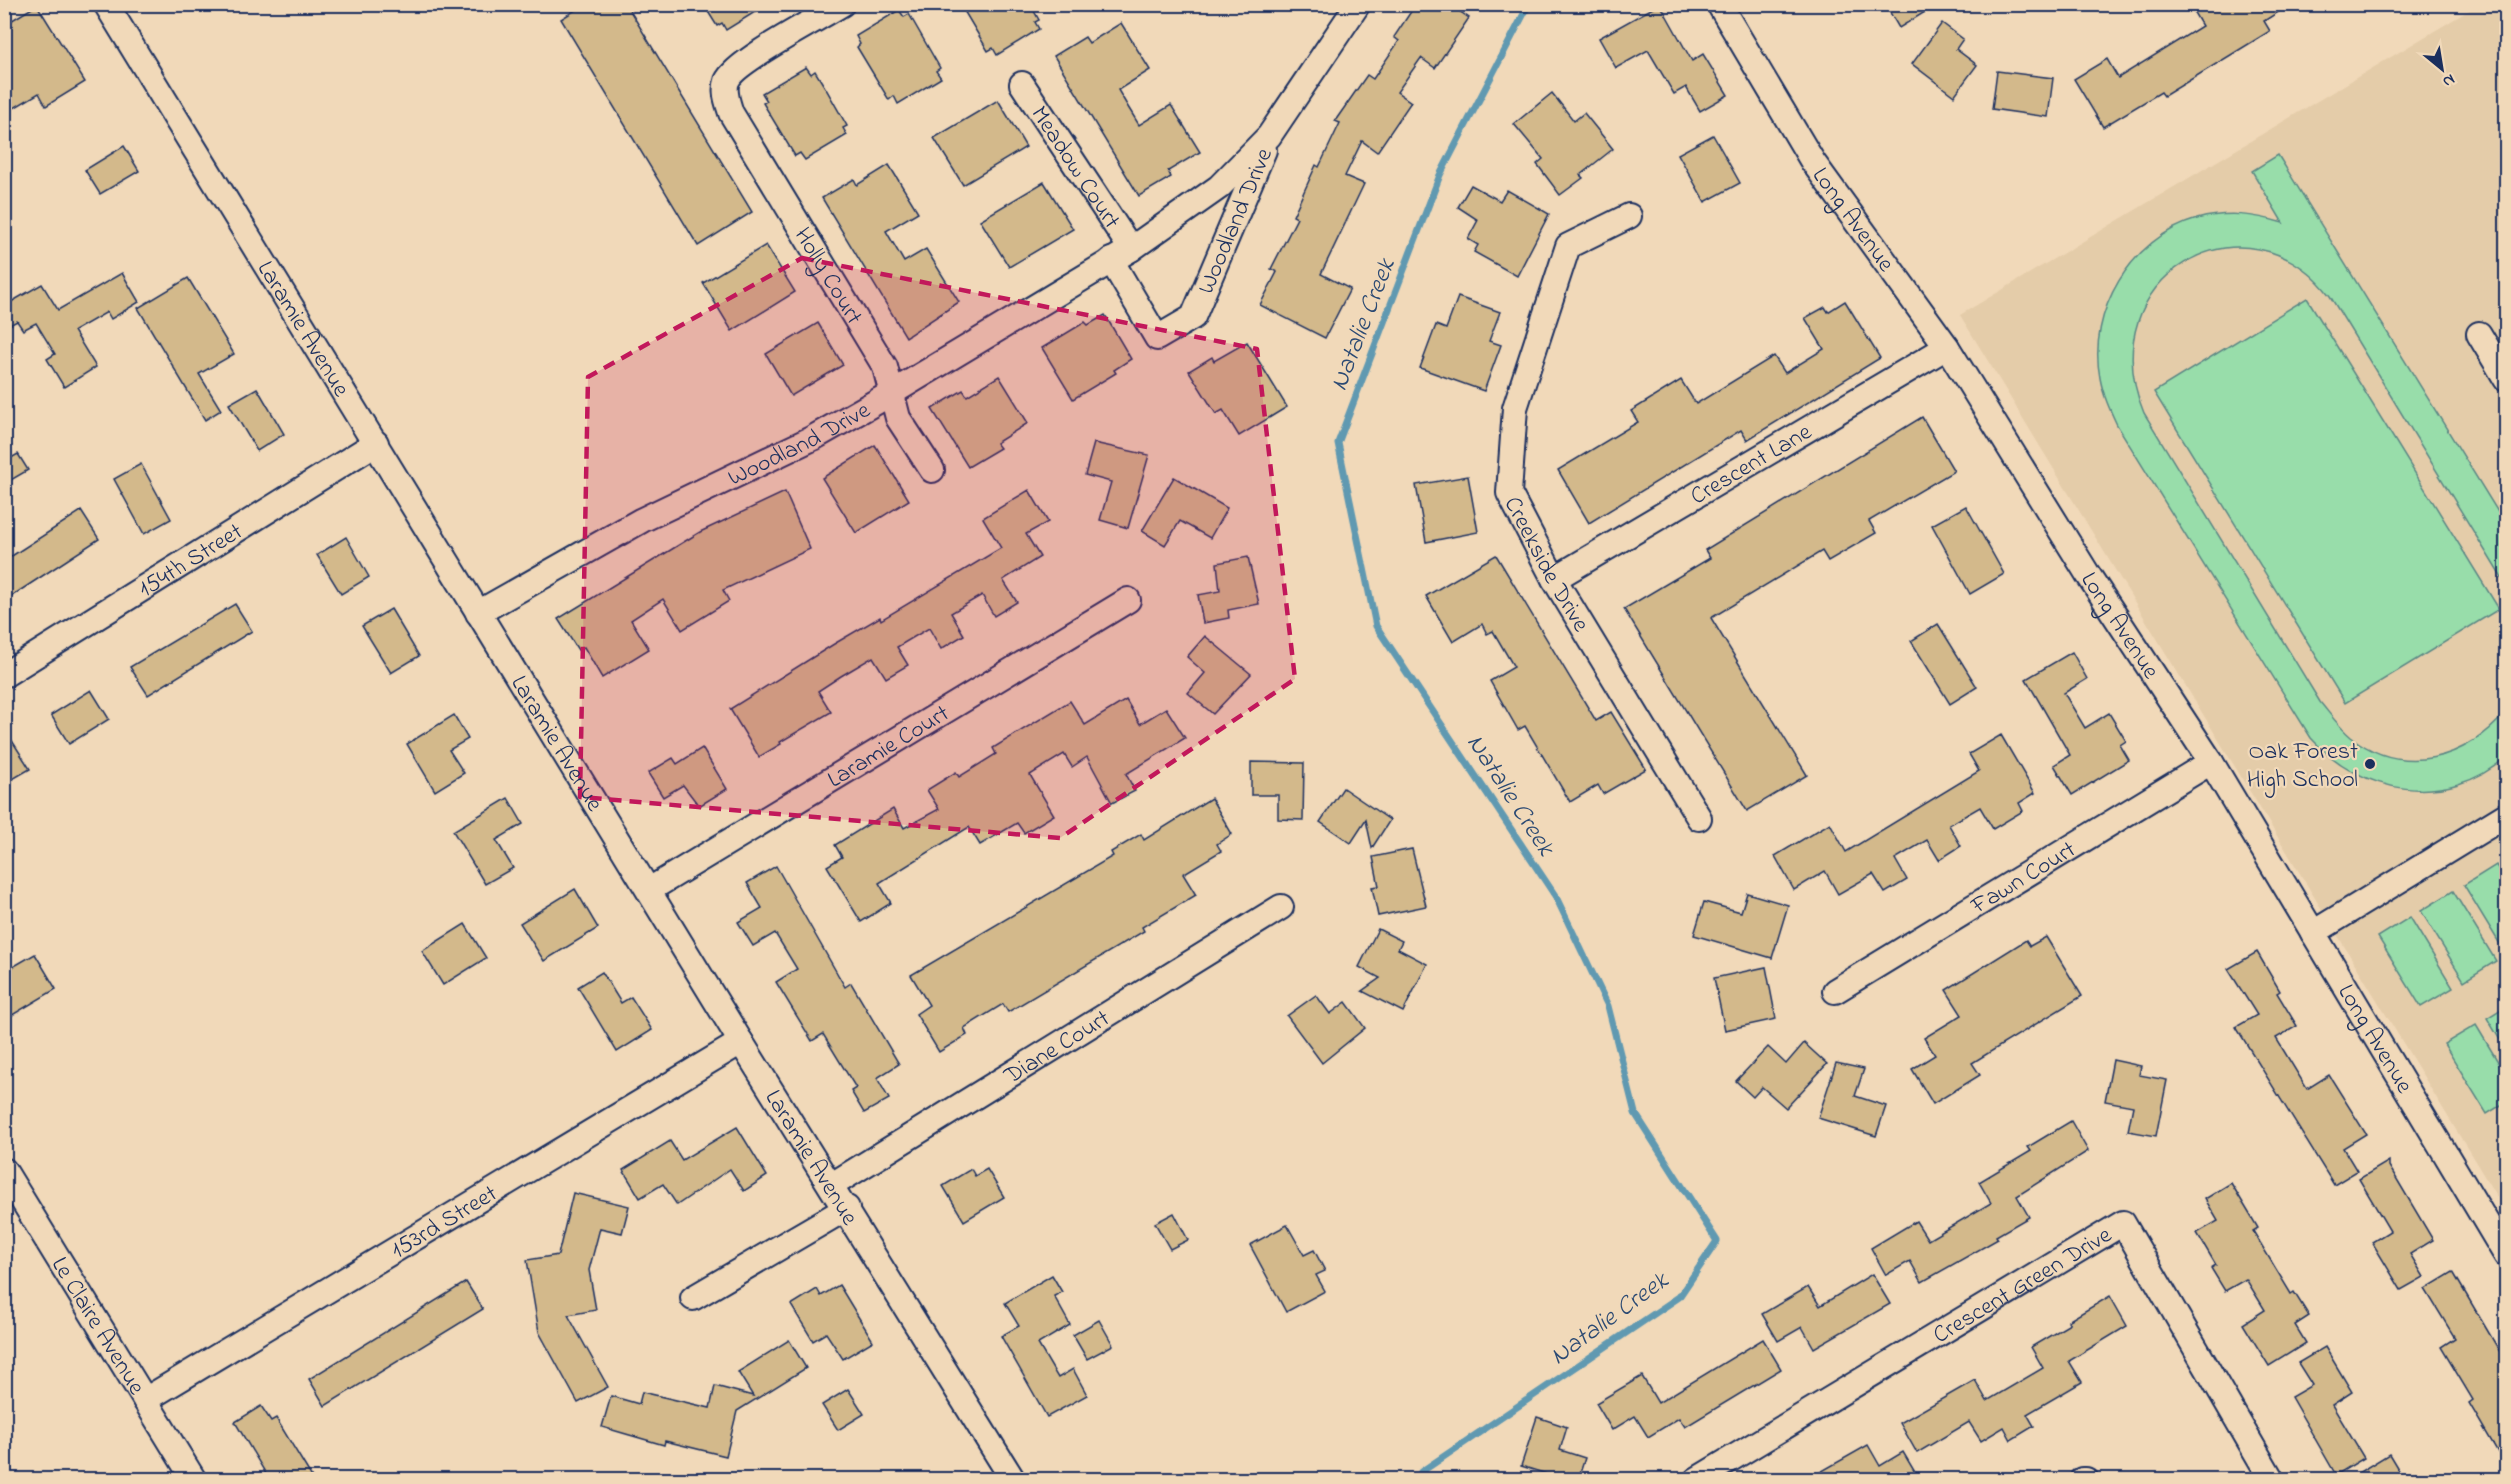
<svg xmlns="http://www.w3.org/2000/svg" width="2511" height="1484" font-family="'Indie Flower',sans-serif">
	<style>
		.built { fill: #e4cca9 }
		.green { fill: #98ddaa; stroke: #5a8684; stroke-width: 1.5 }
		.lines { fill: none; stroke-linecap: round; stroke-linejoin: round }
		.stream { stroke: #6199b1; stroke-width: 7 }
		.building { fill: #d3b98b; stroke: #1b2f5e; stroke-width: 1.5 }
		.minor-casing { stroke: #1b2f5e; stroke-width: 28 }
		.minor { stroke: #f1d9b9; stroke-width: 24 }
		.marked { fill: #c2185b; fill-opacity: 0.2; stroke: #c2185b; stroke-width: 4.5; stroke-dasharray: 12 8; stroke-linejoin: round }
		.poi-dot { fill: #1b2f5e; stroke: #f1d9b9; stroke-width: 2 }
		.labels { text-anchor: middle; stroke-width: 4.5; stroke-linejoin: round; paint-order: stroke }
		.street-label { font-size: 24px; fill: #1b2f5e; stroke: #f1d9b9 }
		.poi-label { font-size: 24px; fill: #1b2f5e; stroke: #f1d9b9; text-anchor: end }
		.water-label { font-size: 26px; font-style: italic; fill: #2c4a73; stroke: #f1d9b9 }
	</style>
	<rect width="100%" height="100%" fill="#f1d9b9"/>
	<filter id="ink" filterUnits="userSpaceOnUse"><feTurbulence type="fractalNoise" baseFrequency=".0167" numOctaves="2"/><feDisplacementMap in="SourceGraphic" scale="12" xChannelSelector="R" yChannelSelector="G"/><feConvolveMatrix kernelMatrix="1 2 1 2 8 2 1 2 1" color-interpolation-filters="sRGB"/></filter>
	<g filter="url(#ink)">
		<path class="built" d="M2478,5h28v1207l-546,-897z"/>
		<g class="green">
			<path d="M2278,155l228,370v60l-176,-289c-83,-110 -242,-18 -186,117l176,289c10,12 19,25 31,35 52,41 116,22 155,-25v45c-59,53 -145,37 -195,-19l-194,-313c-7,-15 -14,-30 -17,-47 -13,-66 31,-140 97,-159 30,-8 57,-5 86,4l-31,-52z"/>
			<path d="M2307,298l192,311 -154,94 -191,-311z"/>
			<path d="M2496,865l10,17v72l-42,-69z"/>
			<path d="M2453,891l43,70 -32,20 -43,-70z"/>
			<path d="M2410,917l43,71 -32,19 -43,-70z"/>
			<path d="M2506,1006v44l-19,-32z"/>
			<path d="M2476,1025l30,50v27l-19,12 -43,-70z"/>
		</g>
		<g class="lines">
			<path class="stream" d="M1425,1480l-4,-8 258,-175 38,-56 -82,-128 -27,-107 -52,-109 -180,-271 -38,-183 102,-268 89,-171"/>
		</g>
		<g class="building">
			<path d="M585,4h41l126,208 -54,34 -137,-227z"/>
			<path d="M710,4h58l-42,26 -4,-7 -5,3 -10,-16 5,-2z"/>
			<path d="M960,4h70l9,16 -4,2 4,7 -42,26 -4,-7 -5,3z"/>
			<path d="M1416,4h33l20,14 -34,50 -14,-10 -24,34 14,10 -34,50 -15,-11 -17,35 19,8 -43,90 29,15 -25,49 -65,-33 17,-33 -6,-3 26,-51 -4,-2 23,-51 3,2 21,-44 -5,-2 32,-46 6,4 26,-38 -5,-4z"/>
			<path d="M1660,4l32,57 11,-7 25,41 -28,16 -14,-24 -12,7 -26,-44 -32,18 -17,-30z"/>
			<path d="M1885,4h53l-39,24z"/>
			<path d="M2189,4h102l-27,17 6,10 -106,65 -3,-4 -58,35 -29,-48 33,-20 11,19 84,-52z"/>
			<path d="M37,5l48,77 -39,24 -7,-13 -35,21v-89z"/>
			<path d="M899,10l5,7 5,-3 31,54 -4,3 5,7 -43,26 -4,-8 -5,4 -32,-53 3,-3 -4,-8z"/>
			<path d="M1121,23l29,47 -32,20 10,17 11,18 32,-20 29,47 -32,19 3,6 -32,19 -85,-140 31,-19 4,6z"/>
			<path d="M1942,23l21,16 -7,10 21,16 -23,31 -42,-32z"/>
			<path d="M806,67l5,7 4,-3 11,18 21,37 -4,2 4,7 -42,25 -5,-7 -5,3 -32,-53 4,-2 -5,-8z"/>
			<path d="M1997,71l56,7 -5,39 -56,-8z"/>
			<path d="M1552,93l22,28 10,-8 29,36 -33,26 3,3 -23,17 -23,-31 6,-5 -29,-35z"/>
			<path d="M998,100l28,47 -63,38 -29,-47z"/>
			<path d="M1713,135l27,48 -35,19 -27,-48z"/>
			<path d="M124,146l15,25 -39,23 -15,-24z"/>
			<path d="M889,165l29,47 -32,19 18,31 22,-13 33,53 -53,35 -84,-139 32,-19 3,6z"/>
			<path d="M1044,182l29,47 -64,38 -29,-47z"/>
			<path d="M1471,185l29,16 7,-11 42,24 -32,62 -43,-24 4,-7 -10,-6 10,-19 -20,-13z"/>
			<path d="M766,245l29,47 -63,39 -29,-48z"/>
			<path d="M122,273l17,29 -28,17 -4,-7 -33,19 22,36 -32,20 -17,-28 8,-5 -19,-31 -13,7 -6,-9 -13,7v-22l38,-22 16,26z"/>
			<path d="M188,278l46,76 -35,20 22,36 -16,10 -67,-112z"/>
			<path d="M1458,297l42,15 -11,29 12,4 -17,46 -64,-23 16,-43 10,4z"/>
			<path d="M1845,301l35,57 -133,82 -6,-10 -152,93 -31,-53 80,-48 -7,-11 50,-31 15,24 78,-48 11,17 39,-24 -19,-31 20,-11 3,5z"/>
			<path d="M1105,315l26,44 -17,11 2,3 -43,26 -31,-51 43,-26 3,3z"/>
			<path d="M818,323l25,42 -52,31 -25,-42z"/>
			<path d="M1247,342l40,65 -48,29 -16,-26 -7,4 -27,-43 23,-14 2,4z"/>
			<path d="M999,376l29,47 -32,20 4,5 -32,19 -36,-58 31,-19 4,6z"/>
			<path d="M257,388l27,46 -27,17 -28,-47z"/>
			<path d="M1922,417l32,54 -85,50 7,12 -48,28 -6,-10 -111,67 96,157 -60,36 -123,-202 86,-51 -5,-8z"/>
			<path d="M1094,443l55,12 -21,73 -28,-8 11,-38 -26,-7z"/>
			<path d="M875,445l34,55 -53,33 -34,-55z"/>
			<path d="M18,454l10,16 -24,14v-22z"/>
			<path d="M141,464l30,55 -27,15 -30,-55z"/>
			<path d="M1468,476l10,56 -52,10 -10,-57z"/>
			<path d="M1174,477l53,31 -17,30 -30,-17 -15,24 -23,-14z"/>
			<path d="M1029,490l19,32 -22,12 14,23 -37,23 14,22 -23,14 -12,-21 -31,18 13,22 -23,14 -12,-21 -32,19 11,18 -22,13 -13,-21 -32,19 -23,15 13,21 -51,30 1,2 -22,13 -29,-48 104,-65 46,-27 1,3 120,-72 -18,-30z"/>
			<path d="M785,492l25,57 -87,41 6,11 -47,29 -19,-31 -32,21 18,29 -47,29 -18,-31 -6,3 -20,-31 142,-87z"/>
			<path d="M1966,506l38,68 -34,20 -38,-69z"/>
			<path d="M81,511l18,28 -95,62v-40z"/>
			<path d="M346,537l23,40 -28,17 -24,-39z"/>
			<path d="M1496,555l100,166 15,-9 35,57 -43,25 -5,-9 -28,17 -45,-76 -7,4 -28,-49 24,-14 -21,-36 -6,3 -5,-10 -29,18 -27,-46z"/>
			<path d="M1248,557l11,47 -31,6 1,8 -26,5 -5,-28 22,-4 -3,-28z"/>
			<path d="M235,604l17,27 -104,64 -18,-28z"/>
			<path d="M391,609l28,47 -28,17 -29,-47z"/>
			<path d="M1938,624l39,63 -27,17 -39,-63z"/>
			<path d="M1205,636l46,38 -38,40 -25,-21 17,-20 -18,-16z"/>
			<path d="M2072,652l15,27 -23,14 21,35 24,-15 17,28 -6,4 9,15 -57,35 -18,-30 16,-10 -44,-76z"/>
			<path d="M91,690l18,29 -40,25 -18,-29z"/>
			<path d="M1126,700l14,24 26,-16 19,30 -59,36 9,17 -23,12 -25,-46 -15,10 -8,-13 -34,21 24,40 -30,18 -7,-10 -37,22 -11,-18 -90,56 12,20 -30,19 -34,-56 15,-9 -7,-12 58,-36 11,19 35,-19 -12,-19 29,-18 3,5 37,-23 -3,-6 77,-47 15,24z"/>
			<path d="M454,715l14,24 -19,11 15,23 -29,18 -28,-47z"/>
			<path d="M4,728l26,41 -26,15z"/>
			<path d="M2001,735l34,58 -16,10 4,8 -30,18 -13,-22 -31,18 12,21 -22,14 -12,-20 -32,19 12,21 -22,13 -12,-19 -35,20 -13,-23 -31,19 -19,-34 55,-33 16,29 133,-81 -10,-17z"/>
			<path d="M702,748l25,41 -28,17 -16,-21 -20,12 -15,-24 25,-15 4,6z"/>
			<path d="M1251,762l53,1 -1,57 -25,-1v-24h-27z"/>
			<path d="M1343,788l47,32 -18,28 -6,-28 -15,23 -31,-21z"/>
			<path d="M508,798l15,26 -27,16 17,28 -28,16 -32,-53z"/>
			<path d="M1211,798l21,36 -15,10 4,7 -38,23 13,21 -54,32 2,4 -136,81 -5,-8 -39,24 3,7 -28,17 -23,-38 13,-9 -18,-30 202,-119 -2,-4 30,-18 3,6z"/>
			<path d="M1412,849l14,57 -48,10 -6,-29 7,-1 -6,-29z"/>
			<path d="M776,866l69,121 6,-4 48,81 -22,14 12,21 -25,14 -13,-22 5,-3 -33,-54 -11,7 -36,-59 21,-13 -22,-36 -22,13 -15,-24 24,-14 -15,-25z"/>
			<path d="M575,889l23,39 -54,33 -24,-38z"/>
			<path d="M1747,893l41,12 -16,53 -78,-23 10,-33 37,10z"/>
			<path d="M465,924l21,34 -43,27 -21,-34z"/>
			<path d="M1378,929l24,12 -4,8 29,15 -24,48 -41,-21 18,-13 -21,-11z"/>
			<path d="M2046,937l36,59 -110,67 8,12 -47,29 -21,-35 23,-14 -11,-17 38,-23 -16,-25 80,-50 4,6z"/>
			<path d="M2257,952l23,39 -3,2 20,33 -21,12 31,51 22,-14 37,59 -23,14 14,23 -23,14 -98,-158 21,-12 -29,-46z"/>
			<path d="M35,954l21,35 -52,31v-48z"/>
			<path d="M1766,967l10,52 -51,11 -11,-52z"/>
			<path d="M602,972l19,31 10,-6 21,33 -35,22 -39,-65z"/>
			<path d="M1316,995l14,19 16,-12 19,26 -43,35 -35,-47z"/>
			<path d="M1804,1043l23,21 -41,44 -24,-21 -9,10 -17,-16 32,-34 18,17z"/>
			<path d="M2113,1060l28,6 -2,9 28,5 -11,56 -28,-5 5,-25 -28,-5z"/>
			<path d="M1836,1063l28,6 -9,27 31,10 -10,30 -58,-18z"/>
			<path d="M2071,1121l17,30 -71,45 12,21 -33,19 2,3 -76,43 -12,-21 -24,14 -15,-27 45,-27 12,19 63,-37 -12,-21 52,-31 -3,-4z"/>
			<path d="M737,1127l30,49 -23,15 -14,-22 -53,36 -14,-21 -23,14 -17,-28 47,-29 12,19z"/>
			<path d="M2389,1161v5l44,74 -23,14 14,23 -23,13 -29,-48 18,-11 -31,-52z"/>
			<path d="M971,1169l4,7 12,-7 17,28 -40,24 -21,-35z"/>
			<path d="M2231,1183l27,45 -5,3 38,63 3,-2 15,24 -14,9 11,18 -37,23 -26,-42 22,-14 -19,-31 -21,12 -14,-23 5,-3 -19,-32 21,-12 -13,-22z"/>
			<path d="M573,1193l56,13 -7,27 -22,-5 -11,42 7,40 -28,5 40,72 -30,16 -39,-71 -12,-72 31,-5z"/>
			<path d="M1174,1213l14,27 -18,9 -15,-26z"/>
			<path d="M1287,1225l17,30 10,-5 11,21 -9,4 9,16 -39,21 -36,-67z"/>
			<path d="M2453,1272l53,90v104l-37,-63 4,-3 -32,-53 14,-9 -30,-49z"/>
			<path d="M1872,1274l18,30 -76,44 -12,-21 -24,14 -16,-27 46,-27 12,19z"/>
			<path d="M1052,1275l10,17 -8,4 16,29 -32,19 20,34 15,-9 14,26 -40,22 -46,-81 18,-10 -14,-23z"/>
			<path d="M466,1282l17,27 -158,97 -16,-27z"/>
			<path d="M839,1285l34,56 -30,18 -17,-26 -13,8 -22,-36 26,-16 4,7z"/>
			<path d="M2110,1296l17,30 -58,35 13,21 -55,32 7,12 -23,14 -7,-13 -23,14 -12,-19 -52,31 -17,-30 75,-43 12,21 56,-33 -12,-21 39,-23 -2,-3z"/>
			<path d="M1099,1320l14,25 -26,14 -14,-24z"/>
			<path d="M1763,1339l18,30 -96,58 -6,-9 -31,19 -13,-21 -23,14 -16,-27 46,-27 16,27z"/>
			<path d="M789,1340l17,28 -69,43 -11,45 -61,-15 -1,4 -62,-18 9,-31 28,8 3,-12 68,16 5,-22 38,10 -15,-24z"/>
			<path d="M2325,1347l27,45 -20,13 32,53 -28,17 -45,-78 21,-12 -14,-22z"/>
			<path d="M848,1389l16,25 -26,16 -16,-25z"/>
			<path d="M261,1406l10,15 5,-3 37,61h-44l-34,-57z"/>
			<path d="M1537,1417l30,10 -7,23 25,8 -7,21h-15l-42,-13z"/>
			<path d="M1868,1445l12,21 23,-14 16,27h-111z"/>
			<path d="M2389,1454l15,25h-56z"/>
		</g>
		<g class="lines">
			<defs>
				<g id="minor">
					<path id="s1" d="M106,4l635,1038 272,438"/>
					<path id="s2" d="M842,4c-22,14 -107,57 -115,77 -4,11 1,22 4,32l154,254 13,51 34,52"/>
					<path id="s3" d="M1719,4l94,158 134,185 140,226 124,189 295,493"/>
					<path id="s4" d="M1022,84l109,165"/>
					<path id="s5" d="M1629,216l-61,30 -53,162 -6,85 45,86 145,239"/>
					<path id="s6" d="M1111,260l46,78 36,-21 71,-167"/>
					<path d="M2479,334l27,45"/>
					<path id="s7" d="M1554,579l393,-232"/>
					<path id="s8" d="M478,613l164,-93 171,-82 77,-44 241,-145 88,-62 50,-51 89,-132"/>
					<path id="s9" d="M4,675l372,-232"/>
					<path id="s10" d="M649,890l479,-290"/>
					<path d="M2313,933l193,-118"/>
					<path id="s11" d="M1835,991l376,-229"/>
					<path id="s12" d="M4,1170l190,310"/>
					<path id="s13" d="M832,1185l449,-278"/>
					<path d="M693,1298l154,-90"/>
					<path id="s14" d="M145,1400l596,-358"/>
					<path id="s15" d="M1696,1480l427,-257 149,257"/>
					<path d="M2082,1480h4"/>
				</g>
			</defs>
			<use href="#minor" class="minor-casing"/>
			<use href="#minor" class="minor"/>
		</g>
	</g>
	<path class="marked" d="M802,258l455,91 38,330 -235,159 -480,-41 8,-420z"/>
	<circle class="poi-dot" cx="2370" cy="764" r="6"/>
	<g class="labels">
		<g class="street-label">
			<text dy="8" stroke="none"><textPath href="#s4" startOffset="99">Meadow Court</textPath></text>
			<text dy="8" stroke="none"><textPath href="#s3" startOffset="254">Long Avenue</textPath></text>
			<text dy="8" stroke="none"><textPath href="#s6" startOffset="237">Woodland Drive</textPath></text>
			<text dy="8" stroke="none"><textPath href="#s2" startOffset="362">Holly Court</textPath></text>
			<text dy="8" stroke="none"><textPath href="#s1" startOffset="380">Laramie Avenue</textPath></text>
			<text dy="8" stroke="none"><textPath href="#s8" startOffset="363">Woodland Drive</textPath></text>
			<text dy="8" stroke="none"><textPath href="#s7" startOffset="228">Crescent Lane</textPath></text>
			<text dy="8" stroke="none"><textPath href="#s9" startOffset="219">154th Street</textPath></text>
			<text dy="8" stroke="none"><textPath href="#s5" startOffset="404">Creekside Drive</textPath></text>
			<text dy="8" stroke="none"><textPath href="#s3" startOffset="740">Long Avenue</textPath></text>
			<text dy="8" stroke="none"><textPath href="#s1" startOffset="866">Laramie Avenue</textPath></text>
			<text dy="8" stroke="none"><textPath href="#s10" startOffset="279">Laramie Court</textPath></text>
			<text dy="8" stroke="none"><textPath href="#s11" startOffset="220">Fawn Court</textPath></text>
			<text dy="8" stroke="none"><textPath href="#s3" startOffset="1226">Long Avenue</textPath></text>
			<text dy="8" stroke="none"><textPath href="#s13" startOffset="264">Diane Court</textPath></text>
			<text dy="8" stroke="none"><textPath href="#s1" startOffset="1352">Laramie Avenue</textPath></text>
			<text dy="8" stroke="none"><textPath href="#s14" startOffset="348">153rd Street</textPath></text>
			<text dy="8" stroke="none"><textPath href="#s15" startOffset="380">Crescent Green Drive</textPath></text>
			<text dy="8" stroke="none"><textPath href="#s12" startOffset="182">Le Claire Avenue</textPath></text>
		</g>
		<g class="poi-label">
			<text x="2358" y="758">Oak Forest<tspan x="2358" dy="28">High School</tspan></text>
		</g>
		<g class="water-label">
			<text transform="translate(1361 324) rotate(-69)" y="9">Natalie Creek</text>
			<text transform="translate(1512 794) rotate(57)" y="9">Natalie Creek</text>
			<text transform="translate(1608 1317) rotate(-36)" y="9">Natalie Creek</text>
		</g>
	</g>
	<rect width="2511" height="1484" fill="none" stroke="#f1d9b9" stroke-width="24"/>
	<rect x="12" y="12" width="2487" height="1460" fill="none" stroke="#1b2f5e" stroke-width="2" filter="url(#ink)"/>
	<g transform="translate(2442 69) rotate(150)" stroke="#f1d9b9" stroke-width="4.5" paint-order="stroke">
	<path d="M0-4.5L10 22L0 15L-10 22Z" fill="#1b2f5e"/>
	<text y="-9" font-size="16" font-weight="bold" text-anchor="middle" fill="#1b2f5e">N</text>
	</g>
</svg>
